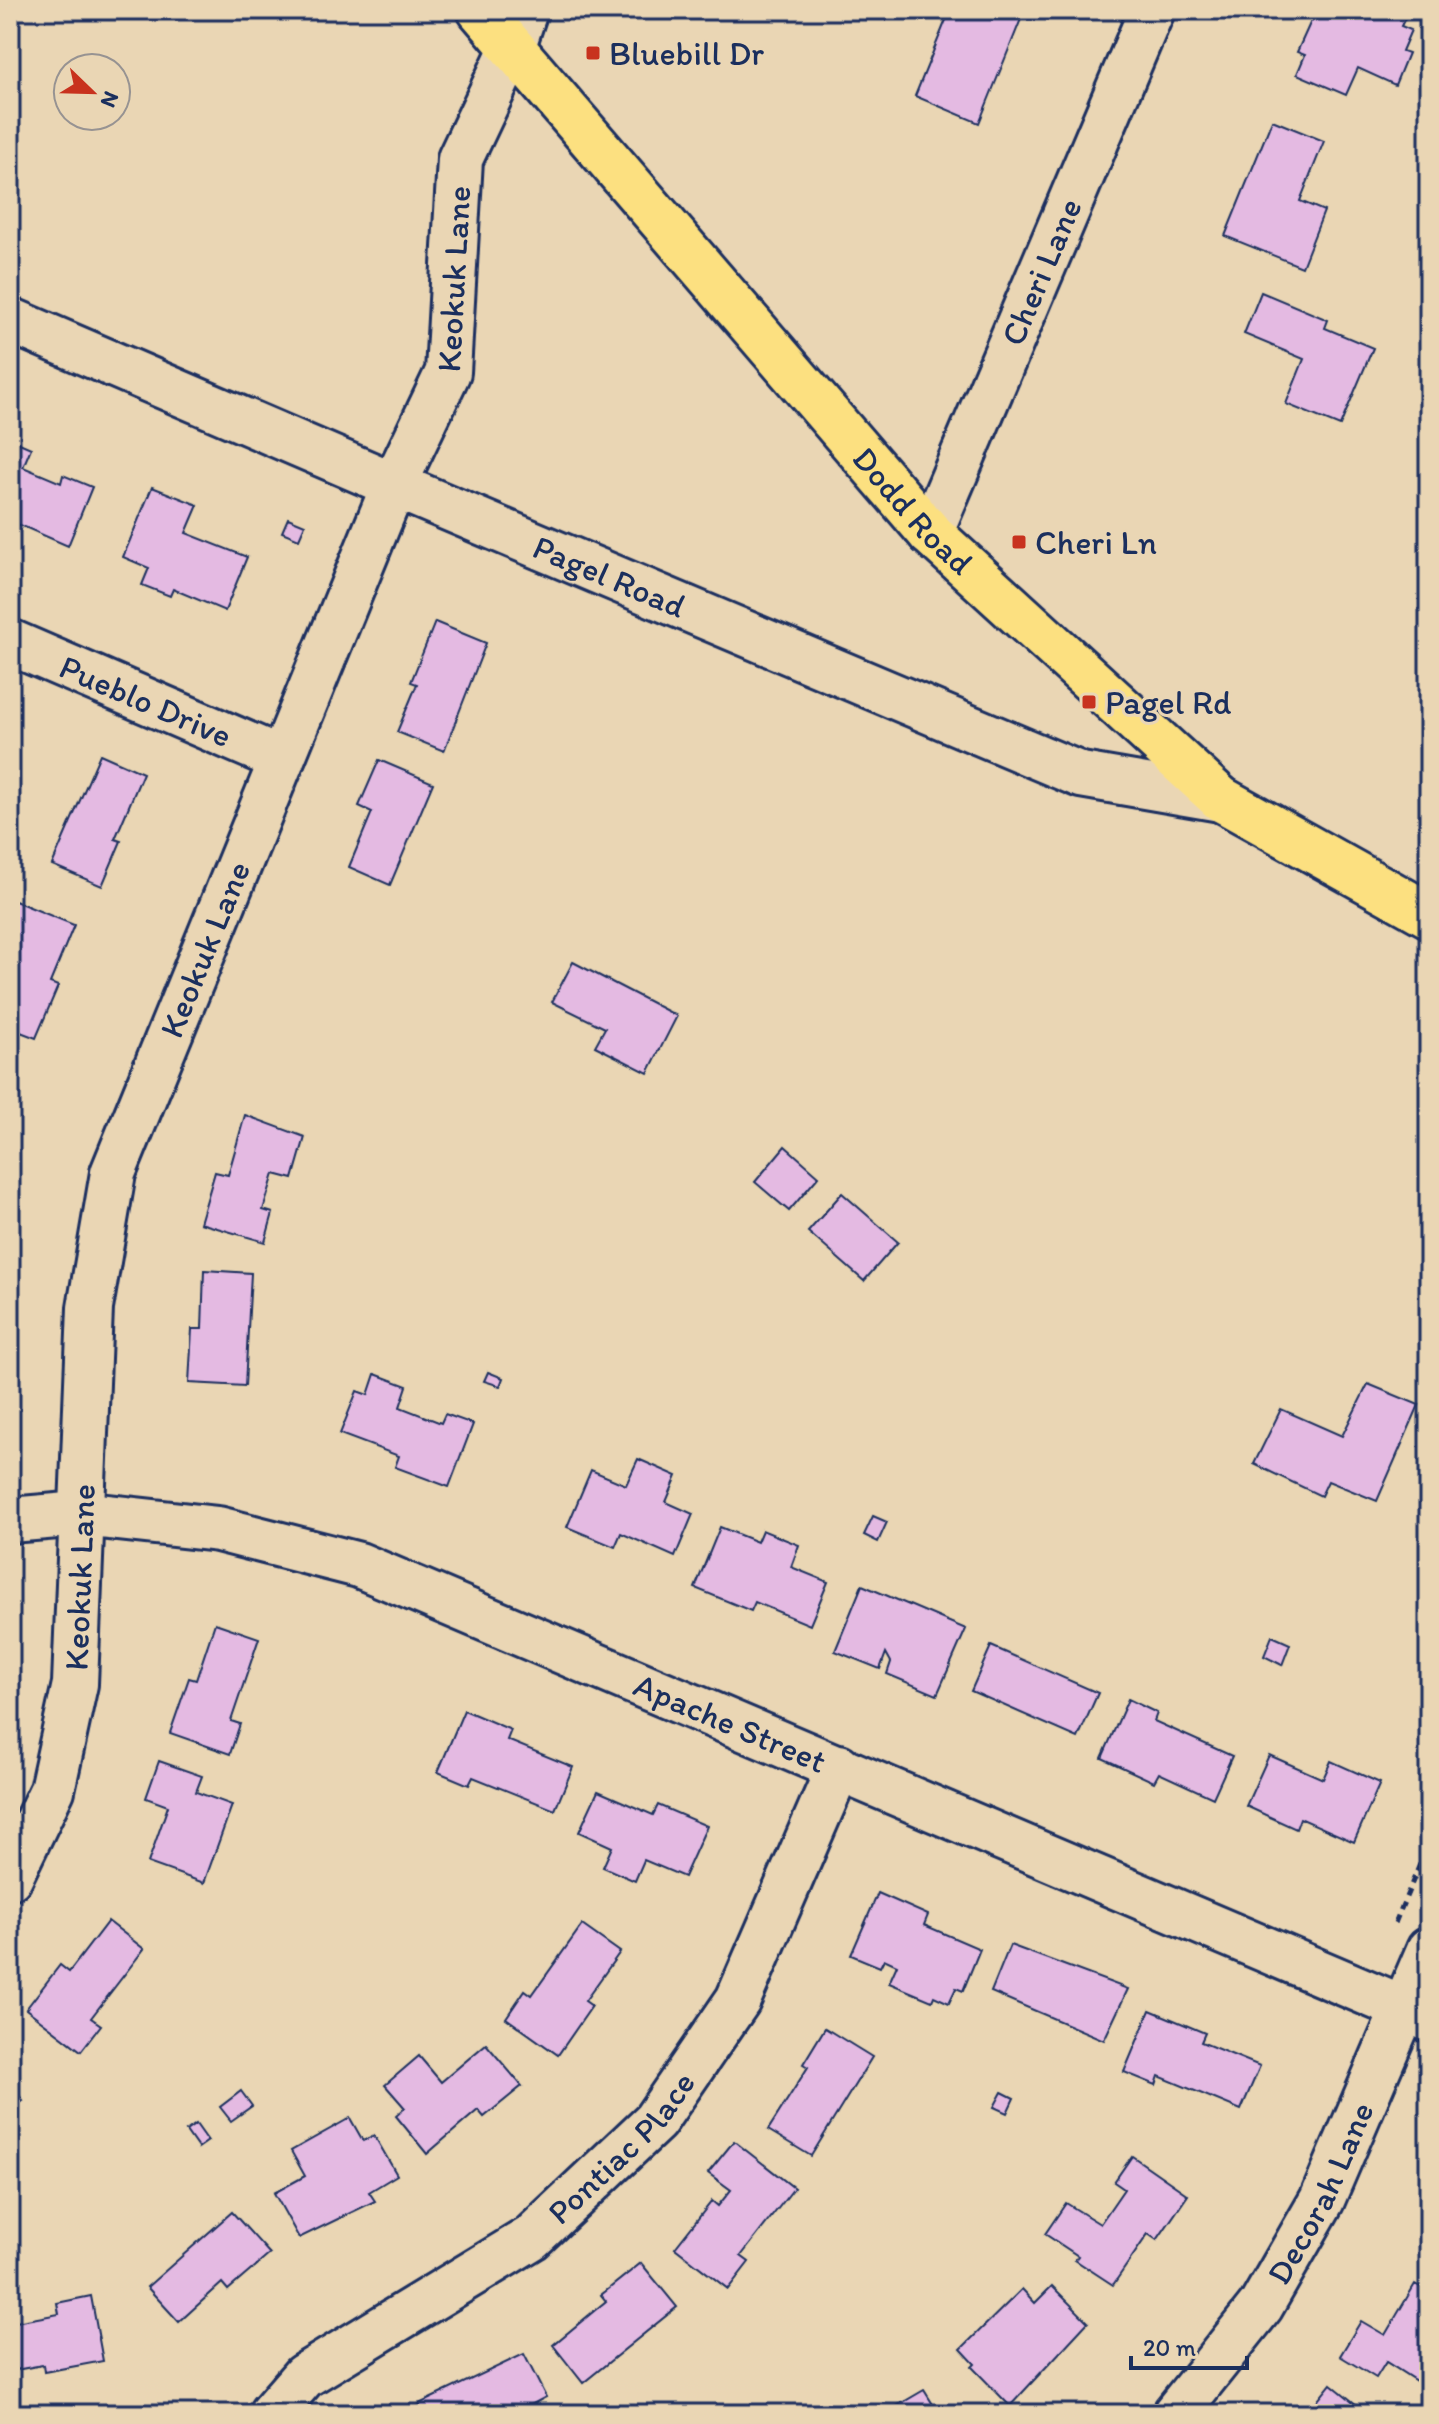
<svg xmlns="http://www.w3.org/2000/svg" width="1439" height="2424" font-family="Itim,sans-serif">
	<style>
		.building { fill: #e4bae2; stroke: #1b2f5e; stroke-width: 2 }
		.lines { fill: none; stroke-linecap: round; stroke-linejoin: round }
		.minor-casing { stroke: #1b2f5e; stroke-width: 50 }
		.major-casing { stroke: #1b2f5e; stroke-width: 50 }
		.path { stroke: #1b2f5e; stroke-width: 5; stroke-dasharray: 8 6; stroke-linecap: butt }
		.minor { stroke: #ead6b4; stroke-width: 44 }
		.major { stroke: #fce080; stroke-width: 44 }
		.poi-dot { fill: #c8321e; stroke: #ead6b4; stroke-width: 3 }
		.labels { text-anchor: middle; stroke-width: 6; stroke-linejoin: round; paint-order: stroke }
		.poi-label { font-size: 34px; fill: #1b2f5e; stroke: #ead6b4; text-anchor: start }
		.street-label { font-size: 34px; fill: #1b2f5e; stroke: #ead6b4 }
	</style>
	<rect width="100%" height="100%" fill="#ead6b4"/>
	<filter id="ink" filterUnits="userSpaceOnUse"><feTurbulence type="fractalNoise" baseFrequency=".0125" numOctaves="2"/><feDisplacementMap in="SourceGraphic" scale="16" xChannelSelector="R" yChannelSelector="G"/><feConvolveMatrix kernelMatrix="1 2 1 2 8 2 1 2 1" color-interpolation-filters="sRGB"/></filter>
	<g filter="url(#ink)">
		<g class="building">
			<path d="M950,10h64l9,4 -44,109 -64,-27z"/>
			<path d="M1316,10h93l-8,16 10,4 -9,21 6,2 -13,32 -37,-17 -12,27 -49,-21 8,-19 -8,-3z"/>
			<path d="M1272,120l52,21 -24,60 24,10 -22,56 -77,-31z"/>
			<path d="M1261,292l67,28 -3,8 48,20 -33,78 -54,-22 18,-45 -60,-25z"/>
			<path d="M1429,308v31l-10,-5z"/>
			<path d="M10,439l21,9 -8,19 38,16 2,-8 29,12 -24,59 -55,-24 3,-8 -6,-2z"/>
			<path d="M152,487l46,18 -12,28 61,24 -22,54 -52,-22 -3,7 -28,-11 7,-17 -26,-11z"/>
			<path d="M288,518l17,7 -6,14 -17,-7z"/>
			<path d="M435,622l51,21 -42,108 -47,-19 20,-48 -6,-2z"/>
			<path d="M100,754l43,19 -28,66 6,2 -19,45 -50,-21z"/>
			<path d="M379,760l54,23 -43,102 -41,-18 23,-55 -13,-6z"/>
			<path d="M10,899l64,26 -24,58 8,3 -22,52 -26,-10v-70l3,-7 -3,-1z"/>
			<path d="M573,962l104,54 -29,57 -53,-27 10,-18 -53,-26z"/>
			<path d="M245,1115l60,22 -12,42 -19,-5 -11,36 10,3 -8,29 -65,-19 15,-51 13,3z"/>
			<path d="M785,1146l34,30 -30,35 -34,-29z"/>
			<path d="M842,1193l56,49 -34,39 -56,-49z"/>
			<path d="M204,1270l47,3 -6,113 -56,-3 3,-54h10z"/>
			<path d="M488,1372l15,6 -3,8 -16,-5z"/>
			<path d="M375,1374l32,12 -7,21 41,16 4,-9 28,10 -24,63 -54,-20 4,-11 -59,-22 17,-43 11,4z"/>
			<path d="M1368,1384l51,21 -42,96 -49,-20 -7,15 -67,-32 27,-55 61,27z"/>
			<path d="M638,1459l39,17 -11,26 27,12 -18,43 -54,-24 -6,14 -48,-20 24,-57 35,15z"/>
			<path d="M873,1516l14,6 -9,20 -14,-7z"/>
			<path d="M720,1527l37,15 5,-12 37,15 -8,22 37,15 -18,43 -55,-23 -4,9 -56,-23z"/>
			<path d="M862,1585l104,44 -29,66 -50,-21 4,-12 -5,-9 -6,16 -45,-18z"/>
			<path d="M215,1623l44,15 -28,83 9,3 -10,30 -60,-21 19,-55 7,2z"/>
			<path d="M1272,1636l18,8 -8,21 -18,-9z"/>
			<path d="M991,1646l107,47 -20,45 -107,-47z"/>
			<path d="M1128,1699l29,14 -3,8 78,35 -19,42 -54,-25 -5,9 -52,-24z"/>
			<path d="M464,1710l47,20 -4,10 66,27 -18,43 -82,-33 -4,8 -31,-13z"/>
			<path d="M1269,1755l54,24 8,-18 49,22 -26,59 -54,-24 -4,11 -50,-23z"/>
			<path d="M159,1761l43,15 -6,16 36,13 -28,78 -56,-20 20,-57 -22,-8z"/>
			<path d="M598,1791l55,24 5,-10 49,21 -23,51 -40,-17 -9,21 -32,-14 9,-20 -33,-15z"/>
			<path d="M878,1893l50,22 -4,10 56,24 -17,42 -7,-3 -7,15 -15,-7 -2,5 -43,-18 8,-18 -13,-6 -4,8 -29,-12z"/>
			<path d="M108,1921l36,28 -53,69 10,7 -20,26 -55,-42 34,-44 9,7z"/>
			<path d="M582,1925l38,27 -35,49 7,5 -34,49 -52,-37 19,-28 7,5z"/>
			<path d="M1010,1945l118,44 -24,51 -113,-48z"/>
			<path d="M1150,2010l55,23 -4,9 59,24 -19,44 -82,-34 -3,9 -32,-13z"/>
			<path d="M825,2028l47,29 -61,99 -43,-26 40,-63 -5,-3z"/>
			<path d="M486,2044l36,42 -38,31 -6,-7 -51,44 -31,-38 9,-8 -20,-23 34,-29 22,26z"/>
			<path d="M10,2082l13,19 -13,9z"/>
			<path d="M241,2091l11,15 -21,15 -11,-14z"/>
			<path d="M1002,2092l12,6 -7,15 -13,-6z"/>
			<path d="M350,2118l13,23 11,-6 23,40 -28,17 6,9 -76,37 -25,-45 31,-17 -14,-25z"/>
			<path d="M196,2124l12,17 -10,7 -12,-17z"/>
			<path d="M734,2141l60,47 -53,68 8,6 -21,27 -53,-41 37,-47 6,5 13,-16 -23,-17z"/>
			<path d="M1132,2156l56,39 -31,45 -9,-6 -35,51 -38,-25 3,-4 -33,-22 21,-31 34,21 24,-35 -10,-7z"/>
			<path d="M232,2212l38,42 -42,36 -6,-7 -43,39 -32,-35z"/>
			<path d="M641,2263l36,44 -94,76 -30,-38 53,-44 -5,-6z"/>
			<path d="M1415,2284l14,8v78l-8,14 -35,-22 -10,16 -36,-22 21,-35 24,14z"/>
			<path d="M1052,2286l36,36 -78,84 -38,-39 3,-3 -14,-15 61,-60 13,14z"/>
			<path d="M91,2296l12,65 -59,11 -1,-7 -33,6v-48l49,-9 -2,-11z"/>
			<path d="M524,2354l22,43 -32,17h-90l-5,-10z"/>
			<path d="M1331,2384l36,29 -1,1h-59z"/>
			<path d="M924,2390l15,24h-42l-2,-7z"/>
		</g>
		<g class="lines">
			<defs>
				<g id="minor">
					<path id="s1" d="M10,320l384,165 687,290 140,24"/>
					<path id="s2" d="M930,533l222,-523"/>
					<path id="s3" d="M10,642l271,117"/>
					<path id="s4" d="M10,1520l71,-6 137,15 141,36 1070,454"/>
					<path id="s5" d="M10,1877l42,-87 23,-106 15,-376 23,-135 281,-688 54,-113 12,-213 52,-110 13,-39"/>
					<path id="s6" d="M271,2414l33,-38 227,-138 124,-117 83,-121 101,-233"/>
					<path id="s7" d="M1175,2414l86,-108 61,-106 107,-250"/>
				</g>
				<g id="major">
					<path id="s8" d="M480,10l450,523 291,266 208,116"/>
				</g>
			</defs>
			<use href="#minor" class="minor-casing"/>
			<use href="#major" class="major-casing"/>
			<path class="path" d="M1395,1923l34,-80"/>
			<use href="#minor" class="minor"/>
			<use href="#major" class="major"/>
		</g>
	</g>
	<g class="poi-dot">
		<rect x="585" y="45" width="16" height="16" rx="4"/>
		<rect x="1011" y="534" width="16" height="16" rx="4"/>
		<rect x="1081" y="694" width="16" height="16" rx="4"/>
	</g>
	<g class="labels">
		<g class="poi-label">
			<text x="609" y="65">Bluebill Dr</text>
			<text x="1035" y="554">Cheri Ln</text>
			<text x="1105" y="714">Pagel Rd</text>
		</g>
		<g class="street-label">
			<text dy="12" stroke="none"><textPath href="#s2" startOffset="284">Cheri Lane</textPath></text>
			<text dy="12" stroke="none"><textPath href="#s5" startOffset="1680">Keokuk Lane</textPath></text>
			<text dy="12" stroke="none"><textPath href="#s8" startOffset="662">Dodd Road</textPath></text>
			<text dy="12" stroke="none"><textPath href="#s1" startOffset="652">Pagel Road</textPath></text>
			<text dy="12" stroke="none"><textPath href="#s3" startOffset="148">Pueblo Drive</textPath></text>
			<text dy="12" stroke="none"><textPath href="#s5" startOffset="960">Keokuk Lane</textPath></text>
			<text dy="12" stroke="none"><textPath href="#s5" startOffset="312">Keokuk Lane</textPath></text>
			<text dy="12" stroke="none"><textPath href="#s4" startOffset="758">Apache Street</textPath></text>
			<text dy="12" stroke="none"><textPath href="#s6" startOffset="444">Pontiac Place</textPath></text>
			<text dy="12" stroke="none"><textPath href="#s7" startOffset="266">Decorah Lane</textPath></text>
		</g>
	</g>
	<rect width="1439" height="2424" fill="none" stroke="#ead6b4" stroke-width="40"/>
	<rect x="20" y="20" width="1399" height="2384" fill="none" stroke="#1b2f5e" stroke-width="3" filter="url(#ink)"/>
	<g transform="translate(92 92) rotate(113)"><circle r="38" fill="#ead6b4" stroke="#979392" stroke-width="2"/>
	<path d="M0-6L14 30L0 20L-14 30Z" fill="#c8321e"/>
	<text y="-12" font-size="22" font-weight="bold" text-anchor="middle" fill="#1b2f5e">N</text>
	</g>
	<path d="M1131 2356v12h116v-12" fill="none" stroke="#1b2f5e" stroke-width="4"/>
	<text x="1143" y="2356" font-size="24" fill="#1b2f5e" stroke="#ead6b4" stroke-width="6" paint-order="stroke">20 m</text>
</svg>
